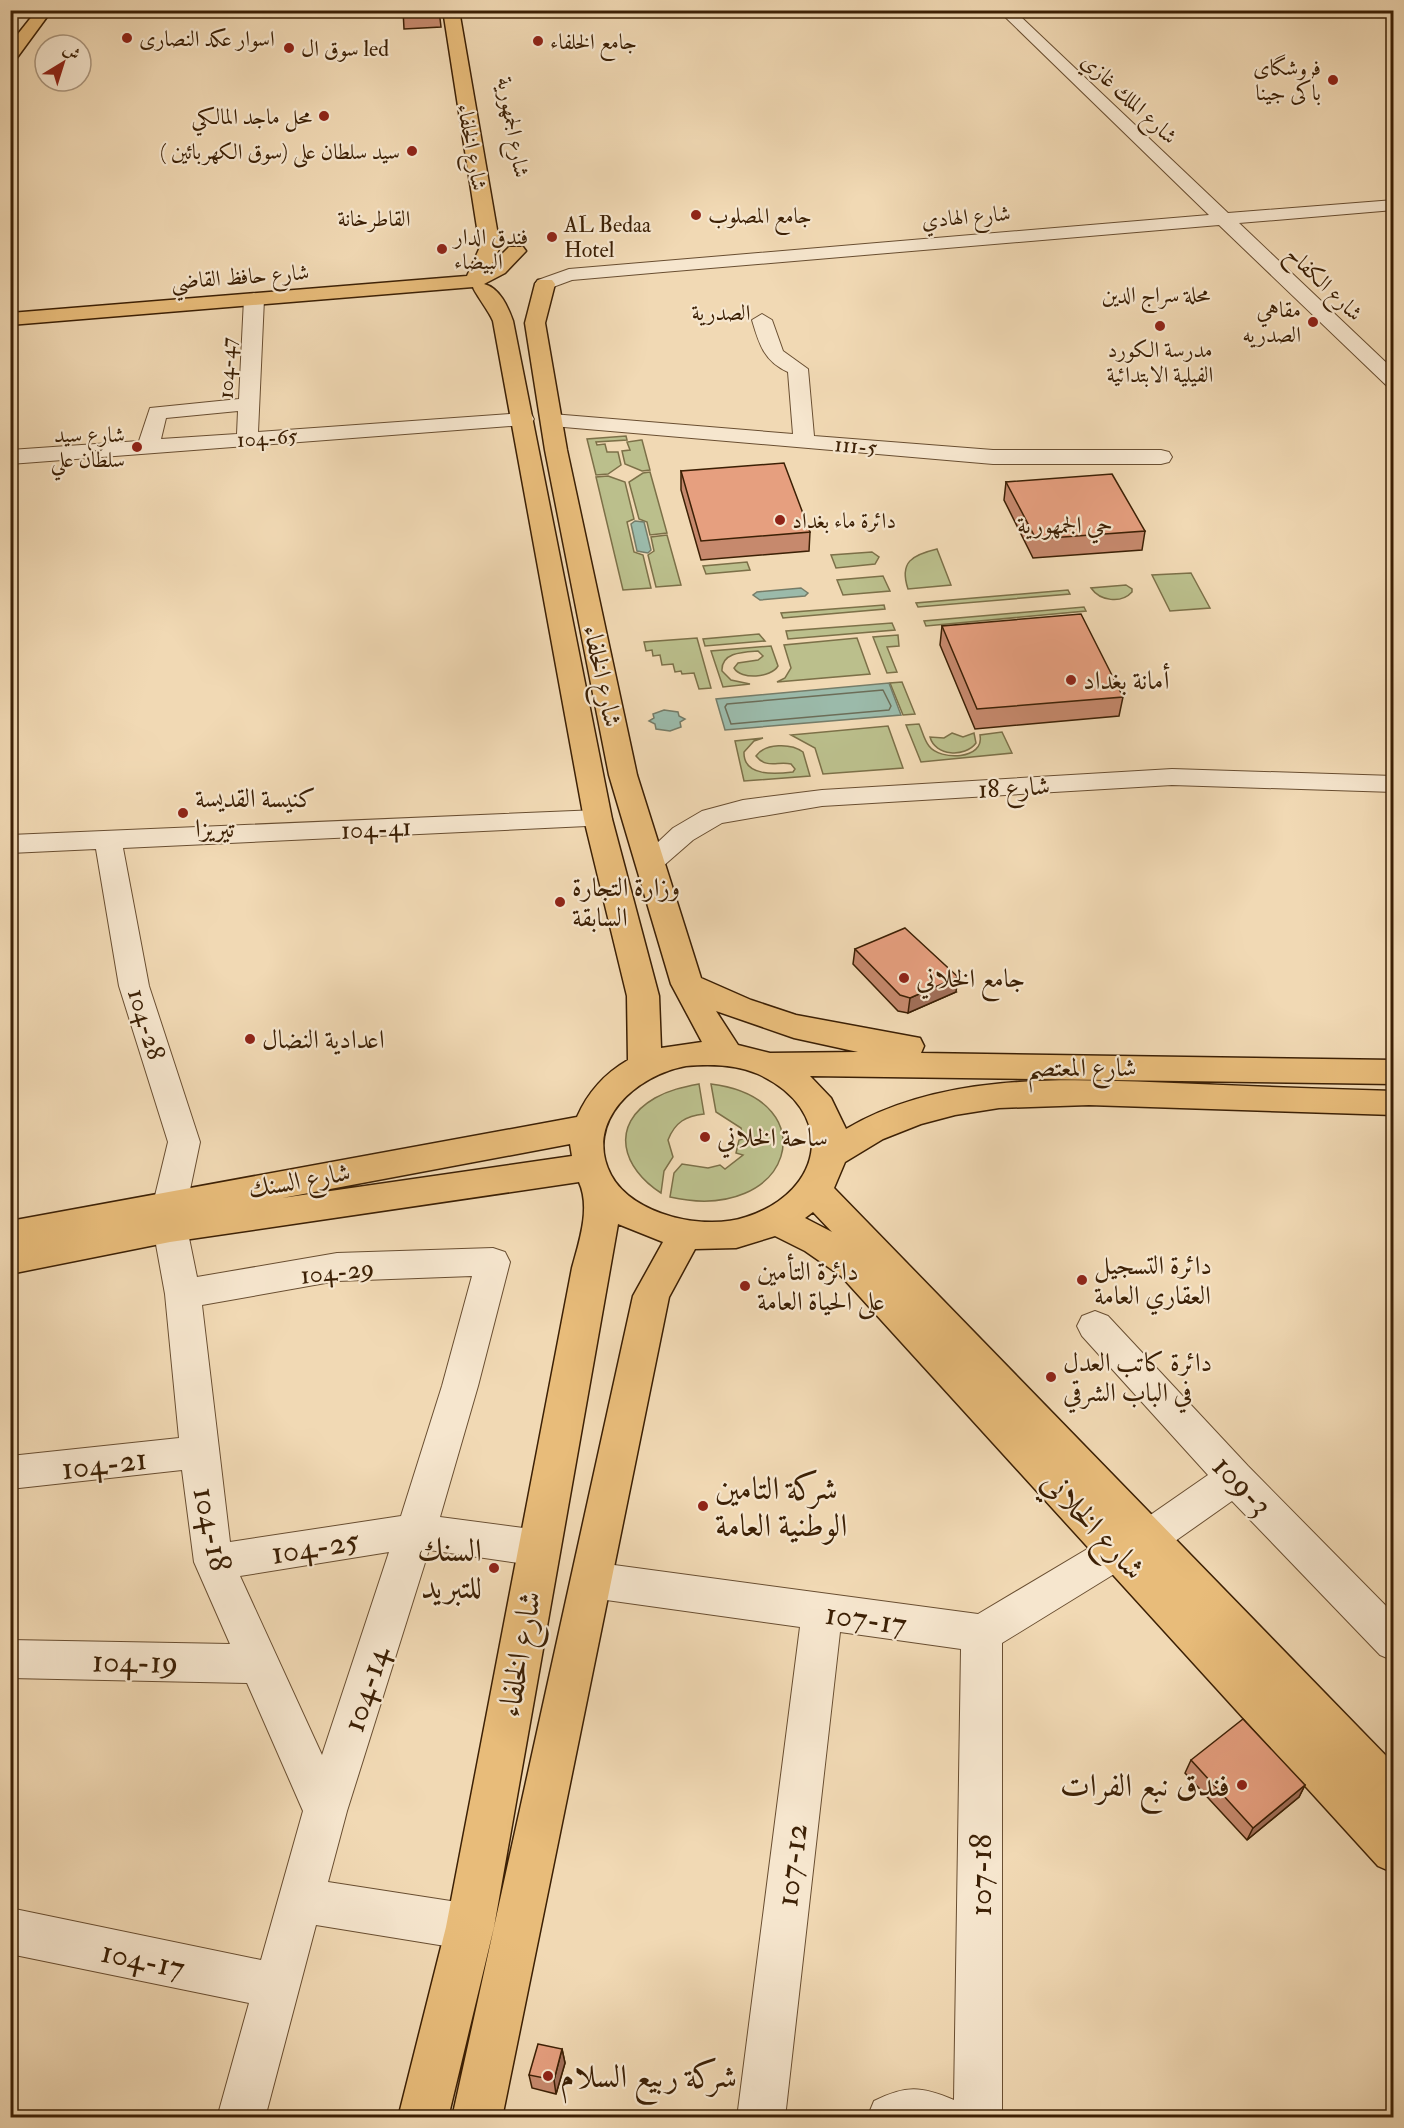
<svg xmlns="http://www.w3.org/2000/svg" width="1404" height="2128" font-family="'IM FELL Double Pica',Amiri,serif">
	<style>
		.green { fill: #bbbf8c; stroke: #7c7048; stroke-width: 1.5 }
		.water { fill: #9bbaaa; stroke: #757c68; stroke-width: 1.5 }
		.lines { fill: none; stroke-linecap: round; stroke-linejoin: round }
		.shore { stroke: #6c6d58; stroke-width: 1.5 }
		.minor-casing { stroke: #694e31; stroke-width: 2 }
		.major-casing { stroke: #3c2005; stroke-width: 3 }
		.minor { fill: #f6e6ce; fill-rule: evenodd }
		.major { fill: #e8bc7a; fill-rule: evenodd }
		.wall { fill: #c6896d; stroke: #3c2005; stroke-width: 1.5 }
		.shaded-wall { fill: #a16f59; stroke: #3c2005; stroke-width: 1.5 }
		.building { fill: #e69f7f; stroke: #3c2005; stroke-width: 1.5 }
		.poi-dot { fill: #8f2418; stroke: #f6e6ce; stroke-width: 2 }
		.labels { text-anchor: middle; stroke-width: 4.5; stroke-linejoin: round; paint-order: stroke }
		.far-poi-label { font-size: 22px; fill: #3c2005; stroke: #f6e6ce; text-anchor: start }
		.far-street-label { font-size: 22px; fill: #3c2005; stroke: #f6e6ce }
		.far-neighbourhood-label { font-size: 22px; fill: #3c2005; stroke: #f6e6ce }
		.far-quarter-label { font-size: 24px; fill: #3c2005; stroke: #f6e6ce }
		.street-label { font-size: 26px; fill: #3c2005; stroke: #f6e6ce }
		.poi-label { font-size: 26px; fill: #3c2005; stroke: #f6e6ce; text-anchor: start }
		.near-street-label { font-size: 32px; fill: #3c2005; stroke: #f6e6ce }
		.near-poi-label { font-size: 32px; fill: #3c2005; stroke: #f6e6ce; text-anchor: start }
	</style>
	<rect width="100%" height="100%" fill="#f1d9b4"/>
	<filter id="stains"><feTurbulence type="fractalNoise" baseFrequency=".00333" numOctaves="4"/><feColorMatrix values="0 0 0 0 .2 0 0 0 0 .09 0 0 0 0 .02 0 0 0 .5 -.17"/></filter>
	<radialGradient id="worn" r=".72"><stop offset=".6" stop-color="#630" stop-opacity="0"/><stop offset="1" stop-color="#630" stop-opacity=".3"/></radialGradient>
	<g class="green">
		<path d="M626,436l1,4 -31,2 1,3 8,-1 2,8h11l3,13 -13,9 -12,1 -9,-36z"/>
		<path d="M641,440h1l8,30 -8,1 -17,-7 -3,-13 8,-1 -3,-8z"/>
		<path d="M650,472l17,61 -17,2 -3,-13 -8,-3 -10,-37 14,-9z"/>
		<path d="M608,476l17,6 9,37 -7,3 7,30 9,3 8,33 -28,2 -27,-113z"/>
		<path d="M667,535l14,50 -25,2 -8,-32 6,-4 -3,-14z"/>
		<path d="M937,549l14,36 -43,4c-9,-27 4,-34 29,-40z"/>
		<path d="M872,552l7,5 -4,7 -39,4 -5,-13z"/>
		<path d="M747,562l3,8 -44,4 -3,-8z"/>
		<path d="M1191,573l19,35 -40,3 -18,-36z"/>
		<path d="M883,576l7,15 -47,4 -6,-15z"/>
		<path d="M1126,585l6,4v3c-11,12 -32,9 -41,-4z"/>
		<path d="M1068,590l2,4 -152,13 -2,-4z"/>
		<path d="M884,605l1,4 -102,9 -2,-5z"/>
		<path d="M1084,607l2,4 -160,15 -2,-5z"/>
		<path d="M892,623l3,7 -107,9 -2,-8z"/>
		<path d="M759,634l6,7 -60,5 -2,-7z"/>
		<path d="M898,635l1,11 -12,1 10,25 -10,1 -14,-36z"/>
		<path d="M697,638l14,50 -12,1 -5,-16 -12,1 -1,-3 -6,1 -2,-8 -11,1 -2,-10 -7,1 -1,-6 -6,1 -2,-9z"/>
		<path d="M857,638l13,36 -93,8 8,-4 6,-10 -7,-23z"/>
		<path d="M771,646l7,20c-7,12 -37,14 -44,2l4,-5 20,-3 5,-4 -5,-5c-14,1 -37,1 -36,20l9,9 19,4 -27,3 -12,-36z"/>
		<path d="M902,682l13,32 -12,1 -13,-32z"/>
		<path d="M919,724c3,6 5,16 10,22 11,15 56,14 51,-11l22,-3 10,21 -91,9 -15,-37z"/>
		<path d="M888,726l15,42 -80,6 -8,-26 -24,-13z"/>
		<path d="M952,733l11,4 11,-4 2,10c-11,15 -41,13 -46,-6l14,1z"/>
		<path d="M763,738l-9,3 -10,11c-1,25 32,22 49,20l2,-3 -4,-5c-13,-3 -25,5 -35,-8 9,-13 35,-13 47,-4l7,24 -66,5 -9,-40z"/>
		<path d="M699,1084l5,30c-18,2 -29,8 -36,26l5,17 -9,14 -3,22c-38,-24 -53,-68 -6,-95 14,-8 28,-11 44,-14z"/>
		<path d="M711,1084c118,15 82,141 -41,113l4,-24 8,-9 26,4 12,-3 5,4 18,-14 -7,-2 3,-13 4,-1 -2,-11 -25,-16z"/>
	</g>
	<g class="water">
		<path d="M635,521l9,1 7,28 -3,3 -11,-2 -6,-27z"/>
		<path d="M801,588l7,5 -3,3 -45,4 -7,-5 4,-3z"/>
		<path d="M889,683l12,32 -176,15 -9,-31z"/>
		<path d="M664,710l14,2 1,4 6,3 -5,3 1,5 -11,4 -14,-2 -1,-5 -6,-3 5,-3 -1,-4z"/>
	</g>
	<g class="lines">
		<path class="shore" d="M883,690l8,16 -2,4 -158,14 -6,-17 2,-3z"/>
		<defs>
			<g id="minor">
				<path d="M998,10h55l-7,4 -26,2 208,197 166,-13v10l-155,13 155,147v18l-7,-2 -168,-161 -556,47 -91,8 -27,10 -10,-6 3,-4 31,-11 640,-54z"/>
				<path d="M254,293l10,6 -6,133 265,-19 8,1 3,5 -3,5 -8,1 -513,39v-14l129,-9 11,-33 89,-9 5,-100zM238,411l-1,23 -76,5 5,-21z"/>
				<path d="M762,314l10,6 11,31 25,18 6,67 179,14h168l8,2 3,5 -3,5 -8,2h-168l-441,-38 -8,-1 -3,-5 3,-5 8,-1 241,20 -5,-62c-24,-11 -29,-28 -36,-52z"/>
				<path d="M1172,769l222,7v16l-222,-7 -350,21 -100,17 -29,17 -31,27 -10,3 -10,-3 -4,-6 35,-33 29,-17 41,-11 79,-10z"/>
				<path d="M598,810l10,3 4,6 -4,6 -485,23 26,138 51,156 -13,62 -5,9 -8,3 8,3 5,9 10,49 140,-24 156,-5 12,4 5,10 -32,124 -38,131 99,13 14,6 6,12 -6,12 -14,6 -110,-16 -82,261 -19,71 142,22 16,7 7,16 -7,16 -16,7 -154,-25 -51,193h-48l32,-115 -239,-49v-46l251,52 42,-149 -56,-128 -237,-5v-38l220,4 -36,-82 -12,-92 -172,19v-33l169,-18 -14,-144 -12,-66 5,-9 8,-3 -8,-3 -5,-9 15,-62 -49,-156 -23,-137 -86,4v-18zM472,1276l-30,110 -41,130 -171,26 -28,-237 135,-24zM389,1552l-67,203 -82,-179z"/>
				<path d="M1095,1311l13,5 140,150 146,148v47l-14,-6 -148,-154 -71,50 -14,5 -10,-3 -5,10 -130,80v475h-135l7,-17c32,-16 47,-15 80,-1l7,-451 -121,-17 -55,486h-48l63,-491 -208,-29 -14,-5 -6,-13 6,-13 14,-5 386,52 126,-75 14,-6 10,4 5,-10 75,-52 -126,-139 -5,-10 5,-10z"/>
			</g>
			<g id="major">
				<path d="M37,10h15l-36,49 -6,2v-17z"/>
				<path d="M443,10h16l41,237 -8,17 17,-17h14l3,4 -21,22 -21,11c16,4 24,23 29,37l99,498 47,177 2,52 41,-6 -31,-58 -62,-209 -64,-325 -20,-127 10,-39 3,-4h14l3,4 -10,39 22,127 70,325 64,203 50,22 45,15 124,23 4,8 -3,7 473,7v24l-584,-8 21,22 15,31c104,-61 235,-49 352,-45 65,3 130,5 196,7v24l-305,-10 -90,3 -44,7 -34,9 -38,15 -38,23 -11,26 560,576v109l-16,-7 -537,-590 -36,-25 -30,-15 -39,12 -41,1 -26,48 -167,821h-50l181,-822 30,-54 -45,-18 -124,703 -46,191h-50l48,-191 126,-659c7,-26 19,-60 7,-86l-409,60 -160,32v-53l567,-104c11,-25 27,-43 51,-57l-1,-64 -43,-177 -91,-498c-4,-10 -19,-29 -20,-34l-463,38v-12l457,-37 13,-29zM716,1011l78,27 64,14 -88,1 -32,-8zM686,1066c23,-2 50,-2 72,8 79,36 68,117 -12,143 -40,14 -113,-1 -135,-42 -28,-54 26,-100 75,-109zM570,1144l2,12 -290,42zM813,1212l19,20 -27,-14z"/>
			</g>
		</defs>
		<use href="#minor" class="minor-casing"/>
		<use href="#major" class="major-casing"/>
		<use href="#minor" class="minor"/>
		<use href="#major" class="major"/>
	</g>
	<g class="wall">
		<path d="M403,10h36l2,17 -37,2z"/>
		<path d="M681,471l129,61 -1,19 -108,9 -20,-70z"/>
		<path d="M1006,482l139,49 -3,19 -109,8 -29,-58z"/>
		<path d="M942,626l181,71 -4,19 -144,13 -35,-84z"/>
		<path d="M855,949l101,43 -48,21 -10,-2 -45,-47z"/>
		<path d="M1191,1760l114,25 -6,12 -52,43 -62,-67z"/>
		<path d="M562,2049l3,14 -9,31 -24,-6 -3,-13z"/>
	</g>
	<g class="shaded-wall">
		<path d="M958,977l-2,15 -48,21 2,-15z"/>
		<path d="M1305,1785l-6,12 -52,43 6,-12z"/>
		<path d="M562,2049l3,14 -9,31 -2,-14z"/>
	</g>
	<g class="building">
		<path d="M403,10h36l1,3 -37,2z"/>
		<path d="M784,463l26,69 -109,9 -20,-70z"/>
		<path d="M1112,474l33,57 -109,8 -30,-57z"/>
		<path d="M1081,614l42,83 -146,12 -35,-83z"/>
		<path d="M905,928l53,49 -48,21 -10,-3 -45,-46z"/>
		<path d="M1243,1719l62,66 -52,43 -62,-68z"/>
		<path d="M538,2044l24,5 -8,31 -25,-5z"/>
	</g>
	<g class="poi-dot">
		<circle cx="127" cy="38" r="6"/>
		<circle cx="538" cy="41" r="6"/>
		<circle cx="289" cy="48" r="6"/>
		<circle cx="1333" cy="80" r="6"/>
		<circle cx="324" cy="116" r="6"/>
		<circle cx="412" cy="151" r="6"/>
		<circle cx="696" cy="215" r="6"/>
		<circle cx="552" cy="237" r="6"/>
		<circle cx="442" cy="249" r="6"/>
		<circle cx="1313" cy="322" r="6"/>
		<circle cx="1160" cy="326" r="6"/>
		<circle cx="137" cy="447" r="6"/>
		<circle cx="780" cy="520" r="6"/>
		<circle cx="1071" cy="680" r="6"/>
		<circle cx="183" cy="813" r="6"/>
		<circle cx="560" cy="902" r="6"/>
		<circle cx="904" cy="978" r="6"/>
		<circle cx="250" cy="1039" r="6"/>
		<circle cx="705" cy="1137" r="6"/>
		<circle cx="1082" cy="1280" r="6"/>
		<circle cx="745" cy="1286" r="6"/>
		<circle cx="1051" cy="1377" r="6"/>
		<circle cx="703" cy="1506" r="6"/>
		<circle cx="494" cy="1568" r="6"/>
		<circle cx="1242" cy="1785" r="6"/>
		<circle cx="548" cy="2076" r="6"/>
	</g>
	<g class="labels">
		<g class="far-poi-label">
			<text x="139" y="46">اسوار عكد النصارى</text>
			<text x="550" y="49">جامع الخلفاء</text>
			<text x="301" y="56">سوق ال led</text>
			<text x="1321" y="75" text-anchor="end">فروشگاى<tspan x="1321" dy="25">باكى جينا</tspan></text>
			<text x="312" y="124" text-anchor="end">محل ماجد المالكي</text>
			<text x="400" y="159" text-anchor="end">سيد سلطان على (سوق الكهربائين )</text>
			<text x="708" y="223">جامع المصلوب</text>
			<text x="564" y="232">AL Bedaa<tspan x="564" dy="25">Hotel</tspan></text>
			<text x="454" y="244">فندق الدار<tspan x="454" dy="25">البيضاء</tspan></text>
			<text x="1301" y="317" text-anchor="end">مقاهي<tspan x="1301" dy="25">الصدريه</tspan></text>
			<text x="1160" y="357" text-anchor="middle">مدرسة الكورد<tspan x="1160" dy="25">الفيلية الابتدائية</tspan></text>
			<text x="125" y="442" text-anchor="end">شارع سيد<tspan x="125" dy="25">سلطان علي</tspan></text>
			<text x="792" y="528">دائرة ماء بغداد</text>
		</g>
		<g class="far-street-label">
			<text transform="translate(1130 98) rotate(43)" y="8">شارع الملك غازي</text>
			<text transform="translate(514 127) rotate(80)" y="8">شارع الجمهورية</text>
			<text transform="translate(473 147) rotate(80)" y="8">شارع الخلفاء</text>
			<text transform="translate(966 216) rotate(-5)" y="8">شارع الهادي</text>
			<text transform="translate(240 276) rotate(-4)" y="8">شارع حافظ القاضي</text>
			<text transform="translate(1325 283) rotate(44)" y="8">شارع الكفاح</text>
			<text transform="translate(226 368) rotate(-87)" y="8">104-47</text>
			<text transform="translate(267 437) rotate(-4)" y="8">104-65</text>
			<text transform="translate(856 445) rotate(5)" y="8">111-5</text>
		</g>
		<g class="far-neighbourhood-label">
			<text x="374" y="226">القاطرخانة</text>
			<text x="1156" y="302">محلة سراج الدين</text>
			<text x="721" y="320">الصدرية</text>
		</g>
		<g class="far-quarter-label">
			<text x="1065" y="533">حي الجمهورية</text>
		</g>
		<g class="street-label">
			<text transform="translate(603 676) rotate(78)" y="9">شارع الخلفاء</text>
			<text transform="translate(1014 787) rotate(-3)" y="9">شارع 18</text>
			<text transform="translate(376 828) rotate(-3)" y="9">104-41</text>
			<text transform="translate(147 1024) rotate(73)" y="9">104-28</text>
			<text x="1082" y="1076">شارع المعتصم</text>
			<text transform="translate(299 1180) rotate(-10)" y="9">شارع السنك</text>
			<text transform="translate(337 1271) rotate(-6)" y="9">104-29</text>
		</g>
		<g class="poi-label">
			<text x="1083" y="689">أمانة بغداد</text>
			<text x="195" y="807">كنيسة القديسة<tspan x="195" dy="30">تيريزا</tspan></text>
			<text x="572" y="896">وزارة التجارة<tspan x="572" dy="30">السابقة</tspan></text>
			<text x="916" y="987">جامع الخلاني</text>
			<text x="262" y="1048">اعدادية النضال</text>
			<text x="717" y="1146">ساحة الخلاني</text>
			<text x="1094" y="1274">دائرة التسجيل<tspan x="1094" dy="30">العقاري العامة</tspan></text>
			<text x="757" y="1280">دائرة التأمين<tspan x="757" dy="30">على الحياة العامة</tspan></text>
			<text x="1063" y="1371">دائرة كاتب العدل<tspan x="1063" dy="30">في الباب الشرقي</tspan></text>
		</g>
		<g class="near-street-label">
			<text transform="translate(104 1463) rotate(-7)" y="11">104-21</text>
			<text transform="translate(1243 1485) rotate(46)" y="11">109-3</text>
			<text transform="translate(1094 1525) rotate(47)" y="11">شارع الخلاني</text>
			<text transform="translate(213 1529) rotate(78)" y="11">104-18</text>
			<text transform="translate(315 1546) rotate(-9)" y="11">104-25</text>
			<text transform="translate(866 1618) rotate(8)" y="11">107-17</text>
			<text transform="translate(519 1654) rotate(-80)" y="11">شارع الخلفاء</text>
			<text transform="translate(135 1661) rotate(1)" y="11">104-19</text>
			<text transform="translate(365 1689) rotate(-72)" y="11">104-14</text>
			<text transform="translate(791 1865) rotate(-83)" y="11">107-12</text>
			<text transform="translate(980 1875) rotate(-90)" y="11">107-18</text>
			<text transform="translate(143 1959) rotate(12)" y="11">104-17</text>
		</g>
		<g class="near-poi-label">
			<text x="715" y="1499">شركة التامين<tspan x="715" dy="37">الوطنية العامة</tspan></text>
			<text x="482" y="1561" text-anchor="end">السنك<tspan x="482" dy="37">للتبريد</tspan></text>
			<text x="1230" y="1796" text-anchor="end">فندق نبع الفرات</text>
			<text x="560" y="2087">شركة ربيع السلام</text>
		</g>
	</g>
	<rect width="1404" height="2128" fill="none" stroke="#f1d9b4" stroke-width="36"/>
	<rect x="12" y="12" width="1380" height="2104" fill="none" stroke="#3c2005" stroke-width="3"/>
	<rect x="18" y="18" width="1368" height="2092" fill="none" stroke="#3c2005" stroke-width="1.5"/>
	<g transform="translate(63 63) rotate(38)"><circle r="28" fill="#f6e6ce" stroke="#ac977e" stroke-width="1.5"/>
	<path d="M0-4.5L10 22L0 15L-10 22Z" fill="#8f2418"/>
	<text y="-9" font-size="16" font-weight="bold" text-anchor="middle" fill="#3c2005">ش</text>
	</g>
	<rect width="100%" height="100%" filter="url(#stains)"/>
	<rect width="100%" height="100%" fill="url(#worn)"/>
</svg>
